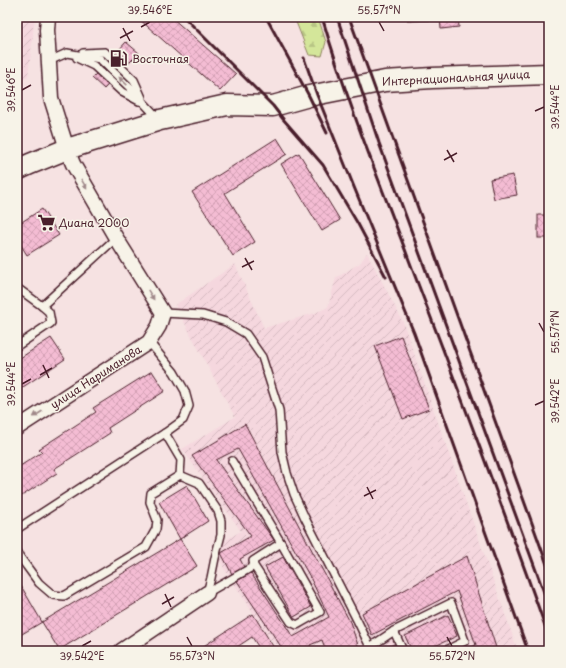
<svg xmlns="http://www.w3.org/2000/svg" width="566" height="668" font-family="'Playpen Sans',sans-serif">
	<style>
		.industrial { fill: url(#industrial-furrows) }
		.forest { fill: url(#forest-firs); stroke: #8f8262 }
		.building { fill: url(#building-cross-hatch); stroke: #4a1f2b }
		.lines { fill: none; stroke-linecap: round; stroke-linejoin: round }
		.lane-casing { stroke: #4a1f2b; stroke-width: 10 }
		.street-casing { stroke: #4a1f2b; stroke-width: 17 }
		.secondary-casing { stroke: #4a1f2b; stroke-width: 23 }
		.lane { stroke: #f7f3e8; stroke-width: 7 }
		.street { stroke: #f7f3e8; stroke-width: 14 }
		.secondary { stroke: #f7f3e8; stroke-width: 20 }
		.rail { stroke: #4a1f2b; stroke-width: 3 }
		.oneway { fill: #a0898a }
		.ticks { fill: none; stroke: #4a1f2b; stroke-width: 1.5 }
		.labels { text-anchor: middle; stroke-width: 3; stroke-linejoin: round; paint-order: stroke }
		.poi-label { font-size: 11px; fill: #4a1f2b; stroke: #f7f3e8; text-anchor: start }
		.street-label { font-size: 11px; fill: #4a1f2b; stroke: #f7f3e8 }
		.neatline { fill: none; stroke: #4a1f2b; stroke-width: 1.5 }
		.ticks-label { font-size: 10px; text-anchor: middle; fill: #4a1f2b }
	</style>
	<defs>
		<pattern id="industrial-furrows" width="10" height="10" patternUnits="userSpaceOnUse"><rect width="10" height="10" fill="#f5d7de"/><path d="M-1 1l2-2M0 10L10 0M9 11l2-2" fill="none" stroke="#d4b8bf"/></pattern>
		<pattern id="forest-firs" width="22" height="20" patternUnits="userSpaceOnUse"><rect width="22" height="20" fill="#d4e69a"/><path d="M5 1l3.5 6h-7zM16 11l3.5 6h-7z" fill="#b8c585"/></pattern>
		<pattern id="building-cross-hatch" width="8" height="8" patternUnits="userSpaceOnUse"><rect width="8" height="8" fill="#f4bcd3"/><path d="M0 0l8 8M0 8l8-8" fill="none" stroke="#d3a1b5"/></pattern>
	</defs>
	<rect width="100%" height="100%" fill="#f6e2e2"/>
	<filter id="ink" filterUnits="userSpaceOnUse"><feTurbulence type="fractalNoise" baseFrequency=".025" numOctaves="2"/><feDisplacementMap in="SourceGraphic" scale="8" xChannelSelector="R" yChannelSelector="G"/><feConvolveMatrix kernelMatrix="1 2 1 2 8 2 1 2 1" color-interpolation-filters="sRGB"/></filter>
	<g filter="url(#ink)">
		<g class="industrial">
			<path d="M17,17h18l-7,59 -11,7z"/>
			<path d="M367,253l36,69 115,329h-240l-53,-81 -12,-22 28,-17 -59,-82 53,-32 -60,-112 60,-41 29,64 51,-15 13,-6 8,-29 24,-15z"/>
		</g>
		<path class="forest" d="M294,17h24l8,25 -4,14 -13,-1z"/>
		<g class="building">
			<path d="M137,17h34l65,57 -16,17z"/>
			<path d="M408,17h26v3l-26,1z"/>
			<path d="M440,17h18l1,10 -18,2z"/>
			<path d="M126,42l13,11 -9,9 -12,-11z"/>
			<path d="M118,51l12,11 -26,27 -12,-11z"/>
			<path d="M277,138l10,16 -62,39 30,49 -22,14 -41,-64z"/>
			<path d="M299,153l41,67 -18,11 -41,-67z"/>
			<path d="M513,175l4,20 -23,4 -4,-20z"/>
			<path d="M42,209l17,26 -32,20 -10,-16v-14z"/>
			<rect x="538" y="215" width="11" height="23"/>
			<path d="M401,336l28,73 -26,10 -28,-73z"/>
			<path d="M51,338l14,21 -48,32v-31z"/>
			<path d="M152,371l13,20 -57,37 2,5 -56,36 3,4 -40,26v-31l25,-16 -3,-3 57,-37 -3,-4z"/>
			<path d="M245,424l105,198 10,29h-34l-4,-11 -12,5 3,6h-29l-47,-70 14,-8 42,64 36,-20 -19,-40 -72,-128 -22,11 58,80 -34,19 4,8 -12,7 -11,-21 30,-17 -59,-80z"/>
			<path d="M187,485l21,36 -28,18 -21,-37z"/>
			<path d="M180,539l17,27 -138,84 -17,-28z"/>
			<path d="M467,556l30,95h-34l13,-6 -19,-54 -85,44 -10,-22z"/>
			<path d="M283,557l28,50 -17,10 -29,-50z"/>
			<path d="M17,579l25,43 -25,15z"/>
			<path d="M253,614l23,37h-15l-9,-14 -18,12 1,2h-39z"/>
			<path d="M448,615l9,21 -33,15h-12l-7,-15z"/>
			<path d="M394,644l3,7h-18z"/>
		</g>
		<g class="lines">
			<defs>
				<g id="lane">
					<path d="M83,53l22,-1 29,28 8,18"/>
					<path d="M77,58l17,8 28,26 17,9"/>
					<path d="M49,61l18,-8 33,6 30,29 28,30"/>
					<path d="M17,289l3,1 22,16 7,6 2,11 -34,23"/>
					<path d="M42,306l74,-68"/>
					<path d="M163,313l40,2 23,7 20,12 16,23 17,53 3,42 5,21 7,21 11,24 53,104 14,29"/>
					<path d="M165,433l16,27 -1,15"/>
					<path d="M232,461l49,82"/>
					<path d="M17,529l148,-96 18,-13 6,-14 -4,-15 -11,-19 -25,-30"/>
					<path d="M17,553l22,30 14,12 11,1 82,-49 10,-18 1,-9 -7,-18 1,-9 29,-18 19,8 19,28 3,10v14l-6,23 -4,20 -4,15"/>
					<path d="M207,593l47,-27 -1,-5 28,-18 39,69 -23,13 -6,-3 -37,-56"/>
					<path d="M394,631l9,20"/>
					<path d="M370,647l24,-16 57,-28 14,38 -20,10"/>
				</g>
				<g id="street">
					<path d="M17,428l132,-86 10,-16 4,-13 -47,-75 -43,-74 -6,-15 -16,-51 -4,-68 1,-13"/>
					<path d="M121,651l86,-58"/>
				</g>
				<path id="secondary" d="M17,170l13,-6 37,-15 93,-29 67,-15 46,1 36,-10 76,-15 47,-3 117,-4"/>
			</defs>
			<use href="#lane" class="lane-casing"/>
			<use href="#street" class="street-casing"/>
			<use href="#secondary" class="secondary-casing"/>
			<use href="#lane" class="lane"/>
			<use href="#street" class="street"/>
			<use href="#secondary" class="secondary"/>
			<g class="rail">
				<path d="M184,17l89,89 10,13 40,46 35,59 28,53"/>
				<path d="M266,17l43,79 18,37"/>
				<path d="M322,17c26,88 61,173 93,259 46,120 91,240 134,361"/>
				<path d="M337,17l42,126 170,463"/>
				<path d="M349,17l43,119 157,434"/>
				<path d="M304,58l13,37 37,92 60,146 114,318"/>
			</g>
		</g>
		<defs><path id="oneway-solid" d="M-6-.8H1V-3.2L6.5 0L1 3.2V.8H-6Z"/></defs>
		<g class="oneway">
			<use href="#oneway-solid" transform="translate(123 81) rotate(-136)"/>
			<use href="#oneway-solid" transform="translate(84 184) rotate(60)"/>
			<use href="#oneway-solid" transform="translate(151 295) rotate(58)"/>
			<use href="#oneway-solid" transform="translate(38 414) rotate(147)"/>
		</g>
	</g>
	<path class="ticks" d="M379,22l5,9M141,27l9,-5M123,28l7,13M120,38l13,-7M22,90l9,-5M535,111l9,-4M447,150l7,12M444,160l13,-7M245,258l7,12M242,267l12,-6M539,323l5,9M43,365l6,13M40,375l12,-7M22,384l9,-5M535,405l9,-4M367,487l6,12M364,496l12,-6M165,594l6,13M162,604l12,-7M187,637l5,9M447,637l5,9M82,646l9,-5"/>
	<defs>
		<symbol id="fuel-bare" viewBox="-9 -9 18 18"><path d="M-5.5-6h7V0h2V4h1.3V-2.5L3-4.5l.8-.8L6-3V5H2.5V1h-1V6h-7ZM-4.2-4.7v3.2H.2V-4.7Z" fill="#4a1f2b" stroke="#f7f3e8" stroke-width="2.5" paint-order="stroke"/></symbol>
		<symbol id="supermarket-bare" viewBox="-9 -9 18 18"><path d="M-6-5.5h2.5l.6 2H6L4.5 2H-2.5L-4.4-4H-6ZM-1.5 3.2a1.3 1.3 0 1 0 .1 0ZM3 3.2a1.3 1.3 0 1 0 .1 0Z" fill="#4a1f2b" stroke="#f7f3e8" stroke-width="2.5" paint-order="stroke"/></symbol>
	</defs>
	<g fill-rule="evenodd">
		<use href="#fuel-bare" x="106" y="46" width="25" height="25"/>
		<use href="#supermarket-bare" x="34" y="210" width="25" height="25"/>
	</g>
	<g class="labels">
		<g class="poi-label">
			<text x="132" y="63">Восточная</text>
			<text x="59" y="227">Диана 2000</text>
		</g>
		<g class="street-label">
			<text transform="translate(456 78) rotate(-3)" y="4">Интернациональная улица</text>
			<text transform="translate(96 377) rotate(-33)" y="4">улица Нариманова</text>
		</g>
	</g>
	<rect width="566" height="668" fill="none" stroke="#f7f3e8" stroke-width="44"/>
	<rect x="22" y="22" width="522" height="624" class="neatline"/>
	<g class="ticks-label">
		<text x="150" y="14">39.546°E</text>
		<text x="379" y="14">55.571°N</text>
		<text transform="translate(11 90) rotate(-90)" y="4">39.546°E</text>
		<text transform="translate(555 107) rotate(-90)" y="4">39.544°E</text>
		<text transform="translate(555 332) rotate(-90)" y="4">55.571°N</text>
		<text transform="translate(11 384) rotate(-90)" y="4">39.544°E</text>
		<text transform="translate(555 401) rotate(-90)" y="4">39.542°E</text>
		<text x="82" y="660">39.542°E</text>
		<text x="192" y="660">55.573°N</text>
		<text x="452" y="660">55.572°N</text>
	</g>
</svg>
